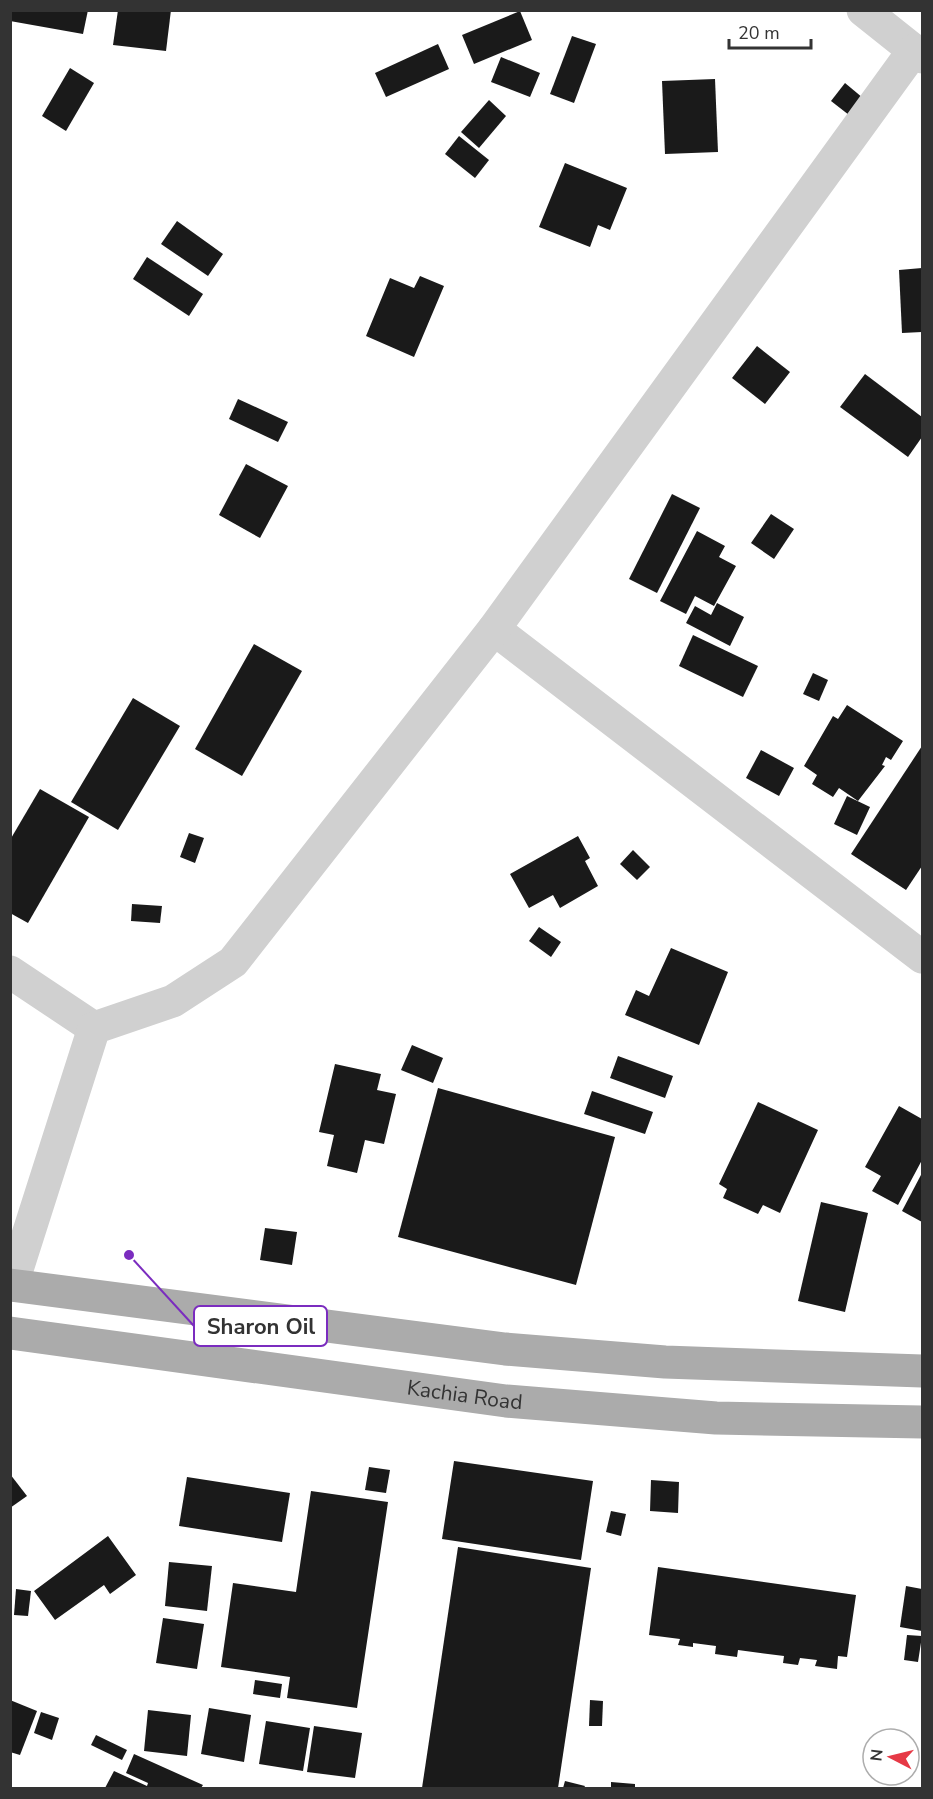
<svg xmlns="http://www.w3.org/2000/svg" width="933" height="1799" font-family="'Nunito Sans',sans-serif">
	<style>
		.building { fill: #1a1a1a }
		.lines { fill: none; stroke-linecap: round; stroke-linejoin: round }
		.minor { stroke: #d0d0d0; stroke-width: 33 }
		.major { stroke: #ababab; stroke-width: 33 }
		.labels { text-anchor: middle; stroke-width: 6; stroke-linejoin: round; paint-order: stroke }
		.street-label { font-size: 21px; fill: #333; stroke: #fff }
		.leader { fill: none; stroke: #7b2cbf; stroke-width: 2 }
		.callout-dot { fill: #7b2cbf; stroke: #fff; stroke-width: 2 }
		.callout { fill: #fff; stroke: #7b2cbf; stroke-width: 2 }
		.callout-label { font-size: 22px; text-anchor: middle; font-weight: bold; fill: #333 }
	</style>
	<rect width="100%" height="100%" fill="#fff"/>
	<g class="building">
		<path d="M10,10h78l-5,24 -73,-13z"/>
		<path d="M118,10h53l-5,41 -53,-6z"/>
		<path d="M520,11l12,29 -58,24 -12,-29z"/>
		<path d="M572,36l24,8 -22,59 -24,-9z"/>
		<path d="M438,44l11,25 -63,28 -11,-24z"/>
		<path d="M501,57l39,16 -10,24 -39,-15z"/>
		<path d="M70,68l24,15 -28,48 -24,-15z"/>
		<path d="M715,79l3,73 -53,2 -3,-73z"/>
		<path d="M845,83l18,15 -14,17 -18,-14z"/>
		<path d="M489,100l17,16 -27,32 -18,-16z"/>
		<path d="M459,136l30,24 -14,18 -30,-24z"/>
		<path d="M565,163l62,25 -17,42 -12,-5 -8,22 -51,-20z"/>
		<path d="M177,221l46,33 -15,22 -47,-32z"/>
		<path d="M147,257l56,37 -14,22 -56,-37z"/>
		<path d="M922,268v64l-20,1 -3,-63z"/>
		<path d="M420,276l24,10 -30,71 -48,-21 24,-58 24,10z"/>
		<path d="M757,346l33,26 -25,32 -33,-26z"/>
		<path d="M865,374l57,43v20l-14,20 -68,-50z"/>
		<path d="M238,399l50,23 -10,20 -49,-23z"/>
		<path d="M246,464l42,22 -28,52 -41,-23z"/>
		<path d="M672,494l28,14 -43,85 -28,-14z"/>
		<path d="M771,514l23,15 -20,30 -23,-16z"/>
		<path d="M697,531l28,15 -6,11 17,9 -22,40 -19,-10 -9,18 -26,-13z"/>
		<path d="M717,603l27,14 -14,29 -44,-23 9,-17 16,9z"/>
		<path d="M693,635l65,31 -15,31 -64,-31z"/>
		<path d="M254,644l48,27 -60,105 -47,-27z"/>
		<path d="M813,673l15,7 -9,21 -16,-7z"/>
		<path d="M133,698l47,28 -62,104 -47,-28z"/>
		<path d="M847,705l56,36 -12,19 -5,-3 -4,8 3,1 -27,35 -19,-13 -6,9 -21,-13 5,-9 -13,-9 29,-50 5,3z"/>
		<path d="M922,746v120l-16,24 -55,-36z"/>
		<path d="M761,750l33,18 -15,28 -33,-18z"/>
		<path d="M40,789l49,28 -61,106 -18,-10v-73z"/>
		<path d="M847,796l23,11 -13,28 -23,-11z"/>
		<path d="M189,833l15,5 -9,25 -15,-6z"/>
		<path d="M578,836l12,22 -5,3 13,25 -38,22 -7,-13 -24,13 -19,-34z"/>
		<path d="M633,850l17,17 -13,13 -17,-16z"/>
		<path d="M132,904l30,2 -2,17 -29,-2z"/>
		<path d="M539,927l22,15 -10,15 -22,-16z"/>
		<path d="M671,948l57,24 -29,73 -74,-30 11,-25 13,6z"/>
		<path d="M412,1045l31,13 -10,25 -32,-13z"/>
		<path d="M618,1056l55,20 -8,22 -55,-20z"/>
		<path d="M335,1064l46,10 -4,16 19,4 -12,50 -19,-4 -8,33 -30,-7 7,-31 -15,-3z"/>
		<path d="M438,1088l177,49 -39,148 -178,-48z"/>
		<path d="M592,1091l61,21 -8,22 -61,-20z"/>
		<path d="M758,1102l60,28 -38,83 -17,-8 -5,9 -35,-16 4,-9 -8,-5z"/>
		<path d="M899,1106l23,13v41l-24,45 -26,-14 9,-15 -16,-9z"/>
		<path d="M922,1173v49l-20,-11z"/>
		<path d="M821,1202l47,11 -23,99 -47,-11z"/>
		<path d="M265,1228l32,4 -5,33 -32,-5z"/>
		<path d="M454,1461l139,20 -12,79 -139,-21z"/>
		<path d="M369,1467l21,3 -4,23 -21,-3z"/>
		<path d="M10,1474l17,22 -17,12z"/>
		<path d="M187,1477l103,16 -8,49 -103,-16z"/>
		<path d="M651,1480l28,2 -1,31 -28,-2z"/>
		<path d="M311,1491l77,11 -31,206 -70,-10 3,-21 -69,-10 12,-84 63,9z"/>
		<path d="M611,1511l15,3 -5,22 -15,-4z"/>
		<path d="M108,1536l28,39 -26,19 -6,-9 -49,35 -21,-29z"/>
		<path d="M458,1547l133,21 -33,220h-136z"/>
		<path d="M169,1562l43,4 -5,45 -42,-5z"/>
		<path d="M658,1567l198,28 -9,62 -9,-1 -1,13 -22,-3 2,-6 -17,-2 -2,7 -15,-2 1,-7 -46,-6 -1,7 -22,-3 1,-8 -23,-3v4l-15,-2 2,-6 -31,-4z"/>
		<path d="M906,1586l16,3v42l-22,-4z"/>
		<path d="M16,1589l15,2 -3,25 -14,-1z"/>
		<path d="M163,1618l41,6 -7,45 -41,-6z"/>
		<path d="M907,1635l15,1 -4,26 -14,-2z"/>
		<path d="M255,1680l27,4 -2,14 -27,-4z"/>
		<path d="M10,1700l27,11 -17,44 -10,-3z"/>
		<path d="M590,1700l13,1 -1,25h-13z"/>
		<path d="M209,1708l42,7 -7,47 -43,-8z"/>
		<path d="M148,1710l43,5 -4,41 -43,-5z"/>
		<path d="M41,1712l18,6 -7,22 -18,-7z"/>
		<path d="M266,1721l44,7 -7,43 -44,-7z"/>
		<path d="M314,1726l48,7 -7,45 -48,-6z"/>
		<path d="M96,1735l31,15 -5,10 -31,-15z"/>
		<path d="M134,1754l69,31 -2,3h-96l9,-17 33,15 1,-3 -22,-10z"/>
		<path d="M565,1781l20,5 -1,2h-21z"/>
		<path d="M611,1782l24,2v4h-24z"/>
	</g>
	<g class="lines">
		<g class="minor">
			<path d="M863,10l59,47"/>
			<path d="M494,629l428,328"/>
			<path d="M10,972l84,56"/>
			<path d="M12,1285l82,-257 79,-27 60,-39 261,-333 420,-579"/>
		</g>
		<g class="major">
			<path d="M10,1285l495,64 160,13 257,9"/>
			<path id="s1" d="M10,1333l496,68 210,17 206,4"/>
		</g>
	</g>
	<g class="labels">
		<g class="street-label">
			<text dy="7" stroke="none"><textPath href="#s1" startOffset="459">Kachia Road</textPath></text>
		</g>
	</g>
	<path class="leader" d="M129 1255L194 1326"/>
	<circle class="callout-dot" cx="129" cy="1255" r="6"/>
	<rect class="callout" x="194" y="1306" width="133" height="40" rx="6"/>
	<g class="callout-label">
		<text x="261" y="1334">Sharon Oil</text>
	</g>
	<rect width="933" height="1799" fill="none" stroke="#333333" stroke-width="24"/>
	<g transform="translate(891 1757) rotate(277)"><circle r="28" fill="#ffffff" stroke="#adadad" stroke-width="1.5"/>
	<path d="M0-4.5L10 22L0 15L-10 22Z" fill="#e63946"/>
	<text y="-9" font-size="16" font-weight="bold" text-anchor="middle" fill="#333333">N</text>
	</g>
	<path d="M729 39v9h82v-9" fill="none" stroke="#333333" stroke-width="3"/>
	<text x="738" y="39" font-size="18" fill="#333333" stroke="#ffffff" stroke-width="4.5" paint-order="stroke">20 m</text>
</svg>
